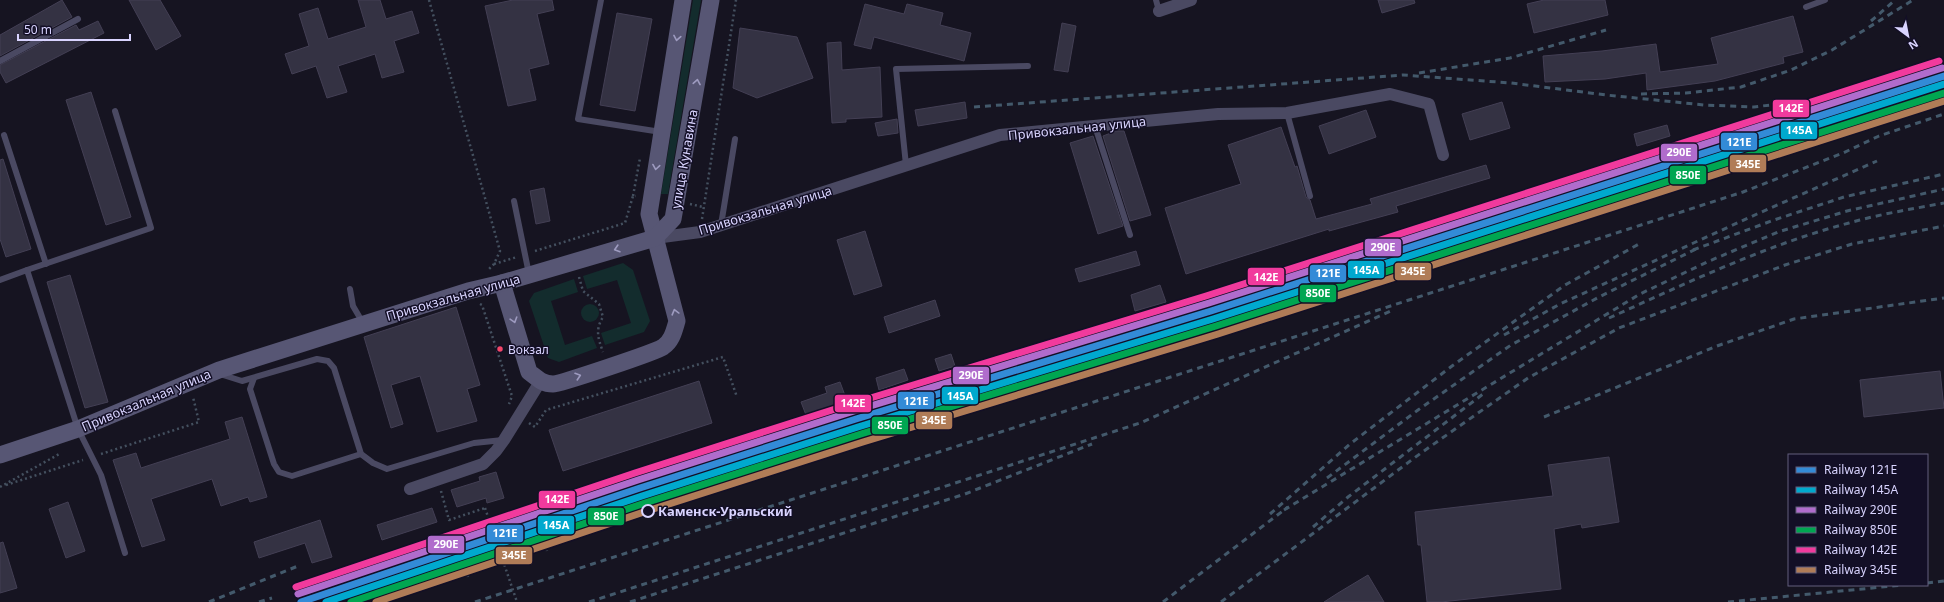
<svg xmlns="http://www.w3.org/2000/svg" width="1944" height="602" font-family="'Noto Sans',sans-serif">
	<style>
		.green { fill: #132c2d }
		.building { fill: #343243; stroke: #433f54 }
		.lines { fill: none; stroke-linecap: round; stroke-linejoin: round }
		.path { stroke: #44505f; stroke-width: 2.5; stroke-dasharray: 2 3; stroke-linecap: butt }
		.lane { stroke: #4a4962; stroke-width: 6 }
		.street { stroke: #4a4962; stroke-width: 12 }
		.secondary { stroke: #575674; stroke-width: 17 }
		.rail { stroke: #43596b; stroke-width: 3; stroke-dasharray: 6 5; stroke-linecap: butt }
		.path-bridge { stroke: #44505f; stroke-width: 2.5; stroke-dasharray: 2 3; stroke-linecap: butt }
		.rail-1-casing { stroke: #130f26; stroke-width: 10 }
		.rail-2-casing { stroke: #130f26; stroke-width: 10 }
		.rail-3-casing { stroke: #130f26; stroke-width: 10 }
		.rail-4-casing { stroke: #130f26; stroke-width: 10 }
		.rail-5-casing { stroke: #130f26; stroke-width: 10 }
		.rail-6-casing { stroke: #130f26; stroke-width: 10 }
		.rail-1 { stroke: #338bd7; stroke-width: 7 }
		.rail-2 { stroke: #00a9ce; stroke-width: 7 }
		.rail-3 { stroke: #b06ccc; stroke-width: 7 }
		.rail-4 { stroke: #00a651; stroke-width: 7 }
		.rail-5 { stroke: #f13a9d; stroke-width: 7 }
		.rail-6 { stroke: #b07c57; stroke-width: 7 }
		.oneway { stroke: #9e9bc0 }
		.bus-dot { fill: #f34667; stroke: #130f26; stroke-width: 1.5 }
		.stop-dot { fill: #130f26; stroke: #d9d4ff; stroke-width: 2 }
		.labels { text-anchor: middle; stroke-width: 3; stroke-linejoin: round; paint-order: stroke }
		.bus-label { font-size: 12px; fill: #d9d4ff; stroke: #130f26; text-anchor: start }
		.street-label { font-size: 13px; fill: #d9d4ff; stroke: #130f26 }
		.stop-label { font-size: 13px; font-weight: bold; fill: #d9d4ff; stroke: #130f26; text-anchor: start }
		.line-badge { stroke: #130f26; stroke-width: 1.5 }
		.badge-label { font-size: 11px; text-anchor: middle; font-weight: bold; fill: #fff }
	</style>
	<rect width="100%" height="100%" fill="#161421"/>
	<g class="green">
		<path d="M693,0h8l-33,194h-7z"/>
		<path d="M623,263l10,7 17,51 -6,11 -39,13 -4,-12 30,-10 -14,-43 -30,9 -4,-13z"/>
		<path d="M574,279l4,13 -27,9 14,44 27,-9 5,12 -38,14 -11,-4 -19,-57 5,-8z"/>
		<circle cx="590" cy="313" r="9"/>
	</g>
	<g class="building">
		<path d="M62,0l10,17 -72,39v-21z"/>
		<path d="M129,0h31l21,36 -25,14z"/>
		<path d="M358,0h22l6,19 26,-8 7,22 -25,8 10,31 -22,6 -7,-24 -37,12 9,26 -20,6 -11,-32 -24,8 -7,-20 24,-8 -10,-32 19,-6 10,31 38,-12z"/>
		<path d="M513,0h39l2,10 -17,4 12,50 -20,5 7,31 -28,6 -23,-100z"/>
		<path d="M1378,0h36l1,3 -33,10z"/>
		<path d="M1544,0h61l3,15 -74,18 -7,-29z"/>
		<path d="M865,4l39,10 3,-10 36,9 -3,12 31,8 -7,28 -90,-24 -3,12 -17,-4z"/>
		<path d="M617,13l35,6 -17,92 -35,-6z"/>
		<path d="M1793,16l10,36 -20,5 1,6 -69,18 -68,9 -1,-17 -41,6 -60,3 -2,-26 59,-5 54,-7 4,28 58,-8 -7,-26z"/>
		<path d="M98,21l6,12 -98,50 -6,-11v-7l76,-40 3,5z"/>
		<path d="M1062,23l14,3 -8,46 -14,-2z"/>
		<path d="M740,28l57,9 16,41 -56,20 -24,-10z"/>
		<path d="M841,42l1,28 38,-3 2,50 -36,2v3l-14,1 -5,-80z"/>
		<path d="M91,92l40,125 -25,8 -40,-125z"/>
		<path d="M965,102l2,16 -49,8 -3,-16z"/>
		<path d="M1502,102l8,26 -40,12 -8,-26z"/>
		<path d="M1366,110l10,27 -47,17 -10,-28z"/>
		<path d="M897,119l1,14 -20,3 -3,-13z"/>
		<path d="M1667,125l3,11 -33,10 -3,-12z"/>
		<path d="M1281,127l14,40 2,-1 9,31 4,3 6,19 56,-15 -2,-5 116,-34 4,13 -94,28 2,6 -69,19v-2l-143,45 -21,-66 76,-24 -13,-39z"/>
		<path d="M1116,131h8l27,84 -21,6 -27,-85z"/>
		<path d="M1093,136l30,90 -25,8 -28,-91z"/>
		<path d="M3,159l28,90 -25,8 -6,-18v-79z"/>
		<path d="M544,188l6,33 -14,3 -6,-33z"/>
		<path d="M865,231l17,55 -28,9 -17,-55z"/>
		<path d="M1136,251l4,14 -61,17 -4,-13z"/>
		<path d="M70,275l38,127 -23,6 -38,-126z"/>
		<path d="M1160,285l6,17 -31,9 -4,-16z"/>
		<path d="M935,300l5,16 -51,17 -5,-16z"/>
		<path d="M456,307l24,78 -13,4 10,32 -40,11 -17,-56 -29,9 12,39 -12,4 -27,-91z"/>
		<path d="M951,354l4,12 -16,5 -4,-12z"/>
		<path d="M904,369l4,11 -29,10 -3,-12z"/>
		<path d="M1940,371l4,37 -80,9 -4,-37z"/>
		<path d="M699,381l13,42 -149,48 -14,-41z"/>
		<path d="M840,382l7,19 -41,14 -5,-13 26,-9 -2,-6z"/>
		<path d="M242,417l25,80 -17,5 -2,-5 -27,9 -9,-27 -61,20 14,41 -23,7 -29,-87 23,-7 5,15 89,-29 -5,-17z"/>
		<path d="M1609,457l10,65 -37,6 -1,-4 -27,5 7,60 -120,13h-14l-6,-57h-3l-3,-33 138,-16 -5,-31z"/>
		<path d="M496,472l8,26 -17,5 -1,-5 -29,9 -6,-17 29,-9 -1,-4z"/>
		<path d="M68,502l17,49 -19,7 -17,-49z"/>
		<path d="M432,508l5,14 -55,18 -5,-15z"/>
		<path d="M320,520l12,37 -20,6 -7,-20 -46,15 -5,-16z"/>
		<path d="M3,542l14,46 -17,5v-50z"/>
		<path d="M1368,575l16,27h-60l14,-9z"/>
	</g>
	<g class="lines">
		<g class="path">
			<path d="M429,0l71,251 -6,13 -6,6"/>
			<path d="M633,196l7,-38"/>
			<path d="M690,204l13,3"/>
			<path d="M702,219l34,-219"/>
			<path d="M535,251l90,-28 8,-27h3"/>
			<path d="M494,264l23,-7"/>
			<path d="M579,277l4,14 16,13 4,13c-8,13 -5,21 0,35"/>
			<path d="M480,304l2,1 30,91 -3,8"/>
			<path d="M529,423l6,4 11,-17 177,-53 14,40"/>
			<path d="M101,454l98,-32 -6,-25"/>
			<path d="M6,485l77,-25"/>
			<path d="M0,487l61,-34"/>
			<path d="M441,491l8,29 36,-12"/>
			<path d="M543,536l4,15"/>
			<path d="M463,561l5,16"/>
			<path d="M464,566l80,-26"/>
		</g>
		<g class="lane">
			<path d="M601,0l-23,119 83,13"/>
			<path d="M1156,0l3,11"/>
			<path d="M1806,7l19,-7"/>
			<path d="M0,61l78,-42"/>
			<path d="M1287,113l23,83"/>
			<path d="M1095,126l35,109"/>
			<path d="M4,135l42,129"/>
			<path d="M906,165l-10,-96 132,-3"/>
			<path d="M514,201l15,73"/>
			<path d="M721,225l14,-86"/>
			<path d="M27,270l124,-42 -36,-117"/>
			<path d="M0,280l27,-10 51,159 23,46 24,78"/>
			<path d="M350,289l3,17 10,17"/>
			<path d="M221,372l2,3 19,6 75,-22 11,2 6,7 27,86 12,9 14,6 87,-26 29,-3"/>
			<path d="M254,378l-4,11 24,75 5,8 13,4 69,-22"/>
		</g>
		<g class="street">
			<path d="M1159,11l32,-11"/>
			<path d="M655,238l45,-6 300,-97 218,-21 69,-1 103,-19 39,10 14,51"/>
			<path d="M410,489l73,-25 13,-13 8,-11 36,-58"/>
		</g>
		<g class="secondary">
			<path d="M502,283l27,89c8,6 13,12 24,12 7,0 103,-32 110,-37 9,-6 11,-16 14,-26l-28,-107 34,-214"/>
			<path d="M0,455l78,-26 141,-59 249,-79 34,-8 153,-45 18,-19 38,-219"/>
		</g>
		<g class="rail">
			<path d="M1871,21l24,-21"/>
			<path d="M1419,73l91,-15 96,-28"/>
			<path d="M1641,94l45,-1 55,-6 50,-17 41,-20 81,-50"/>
			<path d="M974,107l429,-32 108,8 95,12 98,10 50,2 81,-10 84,-13"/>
			<path d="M1693,250l81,-30 70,-23 100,-23"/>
			<path d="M1609,318c78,-35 157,-73 240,-95 31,-9 63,-14 95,-20"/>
			<path d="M1504,335l56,-31 197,-90 120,-53"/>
			<path d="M1544,417l173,-71 77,-27 150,-21"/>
			<path d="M1327,478l91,-68 93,-65 90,-49 97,-48"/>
			<path d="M1284,510l356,-216 67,-32 71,-30 69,-21 97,-22"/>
			<path d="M1270,514l80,-70 102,-78 113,-81 74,-41"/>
			<path d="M1313,527l35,-30 135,-103"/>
			<path d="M1927,583l17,-2"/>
			<path d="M209,602l89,-36"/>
			<path d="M259,602l13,-4"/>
			<path d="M475,602l1268,-410 100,-39 36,-17 65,-22"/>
			<path d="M589,602l551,-179 253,-113"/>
			<path d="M630,602l335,-108 127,-50"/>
			<path d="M1163,602l125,-95"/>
			<path d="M1221,602l200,-149 107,-75 91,-50 166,-63 67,-21 92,-18"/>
			<path d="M1728,602l175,-17"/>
		</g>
		<path class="path-bridge" d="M485,508l32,94"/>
		<defs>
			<path id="rail-1" d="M301,602l339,-114 216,-69 355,-108 733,-235"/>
			<path id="rail-2" d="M326,602l316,-106 216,-69 355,-108 731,-235"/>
			<path id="rail-3" d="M298,594l340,-114 216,-69 355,-108 733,-235"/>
			<path id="rail-4" d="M351,602l294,-99 216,-69 355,-108 728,-233"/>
			<path id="rail-5" d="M296,587l339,-114 216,-69 355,-108 733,-235"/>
			<path id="rail-6" d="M376,602l271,-91 216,-69 355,-108 726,-233"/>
		</defs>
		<use href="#rail-1" class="rail-1-casing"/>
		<use href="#rail-2" class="rail-2-casing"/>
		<use href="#rail-3" class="rail-3-casing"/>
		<use href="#rail-4" class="rail-4-casing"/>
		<use href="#rail-5" class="rail-5-casing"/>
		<use href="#rail-6" class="rail-6-casing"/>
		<use href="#rail-1" class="rail-1"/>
		<use href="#rail-2" class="rail-2"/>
		<use href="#rail-3" class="rail-3"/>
		<use href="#rail-4" class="rail-4"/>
		<use href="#rail-5" class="rail-5"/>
		<use href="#rail-6" class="rail-6"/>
	</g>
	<defs><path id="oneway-chevron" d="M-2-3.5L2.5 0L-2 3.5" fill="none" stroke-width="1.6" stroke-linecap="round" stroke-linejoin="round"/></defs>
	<g class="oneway">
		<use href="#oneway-chevron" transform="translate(677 38) rotate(100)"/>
		<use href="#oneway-chevron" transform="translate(697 82) rotate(-80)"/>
		<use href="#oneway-chevron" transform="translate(656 167) rotate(99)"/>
		<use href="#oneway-chevron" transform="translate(617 249) rotate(163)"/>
		<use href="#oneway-chevron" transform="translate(675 312) rotate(-105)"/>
		<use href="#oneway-chevron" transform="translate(514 320) rotate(73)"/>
		<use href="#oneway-chevron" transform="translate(578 376) rotate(-18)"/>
	</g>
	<circle class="bus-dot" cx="500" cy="349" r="3.5"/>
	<circle class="stop-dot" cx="648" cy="511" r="6"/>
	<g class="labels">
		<g class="bus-label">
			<text x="508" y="354">Вокзал</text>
		</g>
		<g class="street-label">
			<text transform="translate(1077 128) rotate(-6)" y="5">Привокзальная улица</text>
			<text transform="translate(684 159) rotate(-80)" y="5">улица Кунавина</text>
			<text transform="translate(765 210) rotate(-17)" y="5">Привокзальная улица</text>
			<text transform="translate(453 297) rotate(-16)" y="5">Привокзальная улица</text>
			<text transform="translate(146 400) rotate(-23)" y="5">Привокзальная улица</text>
		</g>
		<g class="stop-label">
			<text x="658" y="516">Каменск-Уральский</text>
		</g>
	</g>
	<g class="line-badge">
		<rect x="1772" y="99" width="38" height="19" rx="4" fill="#f13a9d"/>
		<rect x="1780" y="121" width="38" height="19" rx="4" fill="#00a9ce"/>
		<rect x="1720" y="132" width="38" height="19" rx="4" fill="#338bd7"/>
		<rect x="1660" y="143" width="38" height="19" rx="4" fill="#b06ccc"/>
		<rect x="1729" y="154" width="38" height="19" rx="4" fill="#b07c57"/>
		<rect x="1669" y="165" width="38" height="20" rx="4" fill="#00a651"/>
		<rect x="1364" y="238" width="38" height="19" rx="4" fill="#b06ccc"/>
		<rect x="1347" y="260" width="38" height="19" rx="4" fill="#00a9ce"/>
		<rect x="1394" y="262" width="38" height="19" rx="4" fill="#b07c57"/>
		<rect x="1309" y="264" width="38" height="19" rx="4" fill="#338bd7"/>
		<rect x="1247" y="267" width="38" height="19" rx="4" fill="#f13a9d"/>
		<rect x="1299" y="284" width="38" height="19" rx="4" fill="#00a651"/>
		<rect x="952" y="366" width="38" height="19" rx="4" fill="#b06ccc"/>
		<rect x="941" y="386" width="38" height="19" rx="4" fill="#00a9ce"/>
		<rect x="897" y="391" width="38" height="19" rx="4" fill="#338bd7"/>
		<rect x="834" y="394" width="38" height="19" rx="4" fill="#f13a9d"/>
		<rect x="915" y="411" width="38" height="19" rx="4" fill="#b07c57"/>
		<rect x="871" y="416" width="38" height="19" rx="4" fill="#00a651"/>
		<rect x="538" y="490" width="38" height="19" rx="4" fill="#f13a9d"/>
		<rect x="587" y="507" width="38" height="19" rx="4" fill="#00a651"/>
		<rect x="537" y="515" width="38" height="20" rx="4" fill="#00a9ce"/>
		<rect x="486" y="524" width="38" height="19" rx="4" fill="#338bd7"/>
		<rect x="427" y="535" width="38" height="19" rx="4" fill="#b06ccc"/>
		<rect x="495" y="546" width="38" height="19" rx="4" fill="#b07c57"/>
	</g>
	<g class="badge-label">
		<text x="1791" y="112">142Е</text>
		<text x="1799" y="134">145А</text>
		<text x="1739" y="146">121Е</text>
		<text x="1679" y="156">290Е</text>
		<text x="1748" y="168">345Е</text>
		<text x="1688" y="179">850Е</text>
		<text x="1383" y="251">290Е</text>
		<text x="1366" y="274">145А</text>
		<text x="1413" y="275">345Е</text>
		<text x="1328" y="277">121Е</text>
		<text x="1266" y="281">142Е</text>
		<text x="1318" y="297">850Е</text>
		<text x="971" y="379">290Е</text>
		<text x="960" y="400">145А</text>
		<text x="916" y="405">121Е</text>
		<text x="853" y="407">142Е</text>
		<text x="934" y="424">345Е</text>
		<text x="890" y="429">850Е</text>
		<text x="557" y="503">142Е</text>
		<text x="606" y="520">850Е</text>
		<text x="556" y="529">145А</text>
		<text x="505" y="537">121Е</text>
		<text x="446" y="548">290Е</text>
		<text x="514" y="559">345Е</text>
	</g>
	<rect x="1788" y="454" width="140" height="132" fill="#130f26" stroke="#625e7d"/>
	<rect x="1796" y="467" width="20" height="6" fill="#338bd7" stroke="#625e7d"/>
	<text x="1824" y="474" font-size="12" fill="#d9d4ff">Railway 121Е</text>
	<rect x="1796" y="487" width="20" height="6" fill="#00a9ce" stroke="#625e7d"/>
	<text x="1824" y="494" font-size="12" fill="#d9d4ff">Railway 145А</text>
	<rect x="1796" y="507" width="20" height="6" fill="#b06ccc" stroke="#625e7d"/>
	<text x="1824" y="514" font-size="12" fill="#d9d4ff">Railway 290Е</text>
	<rect x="1796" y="527" width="20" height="6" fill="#00a651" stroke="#625e7d"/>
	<text x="1824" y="534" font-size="12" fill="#d9d4ff">Railway 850Е</text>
	<rect x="1796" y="547" width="20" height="6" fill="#f13a9d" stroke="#625e7d"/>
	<text x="1824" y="554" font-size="12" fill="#d9d4ff">Railway 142Е</text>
	<rect x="1796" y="567" width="20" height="6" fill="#b07c57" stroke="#625e7d"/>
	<text x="1824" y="574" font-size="12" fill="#d9d4ff">Railway 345Е</text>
	<g transform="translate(1908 36) rotate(148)" stroke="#130f26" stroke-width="3" paint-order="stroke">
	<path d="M0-3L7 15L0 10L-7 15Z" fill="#d9d4ff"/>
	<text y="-6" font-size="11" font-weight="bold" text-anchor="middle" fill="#d9d4ff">N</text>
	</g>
	<path d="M18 34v6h112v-6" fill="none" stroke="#d9d4ff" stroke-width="2"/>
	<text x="24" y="34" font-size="12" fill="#d9d4ff" stroke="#130f26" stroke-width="3" paint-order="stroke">50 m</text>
</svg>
